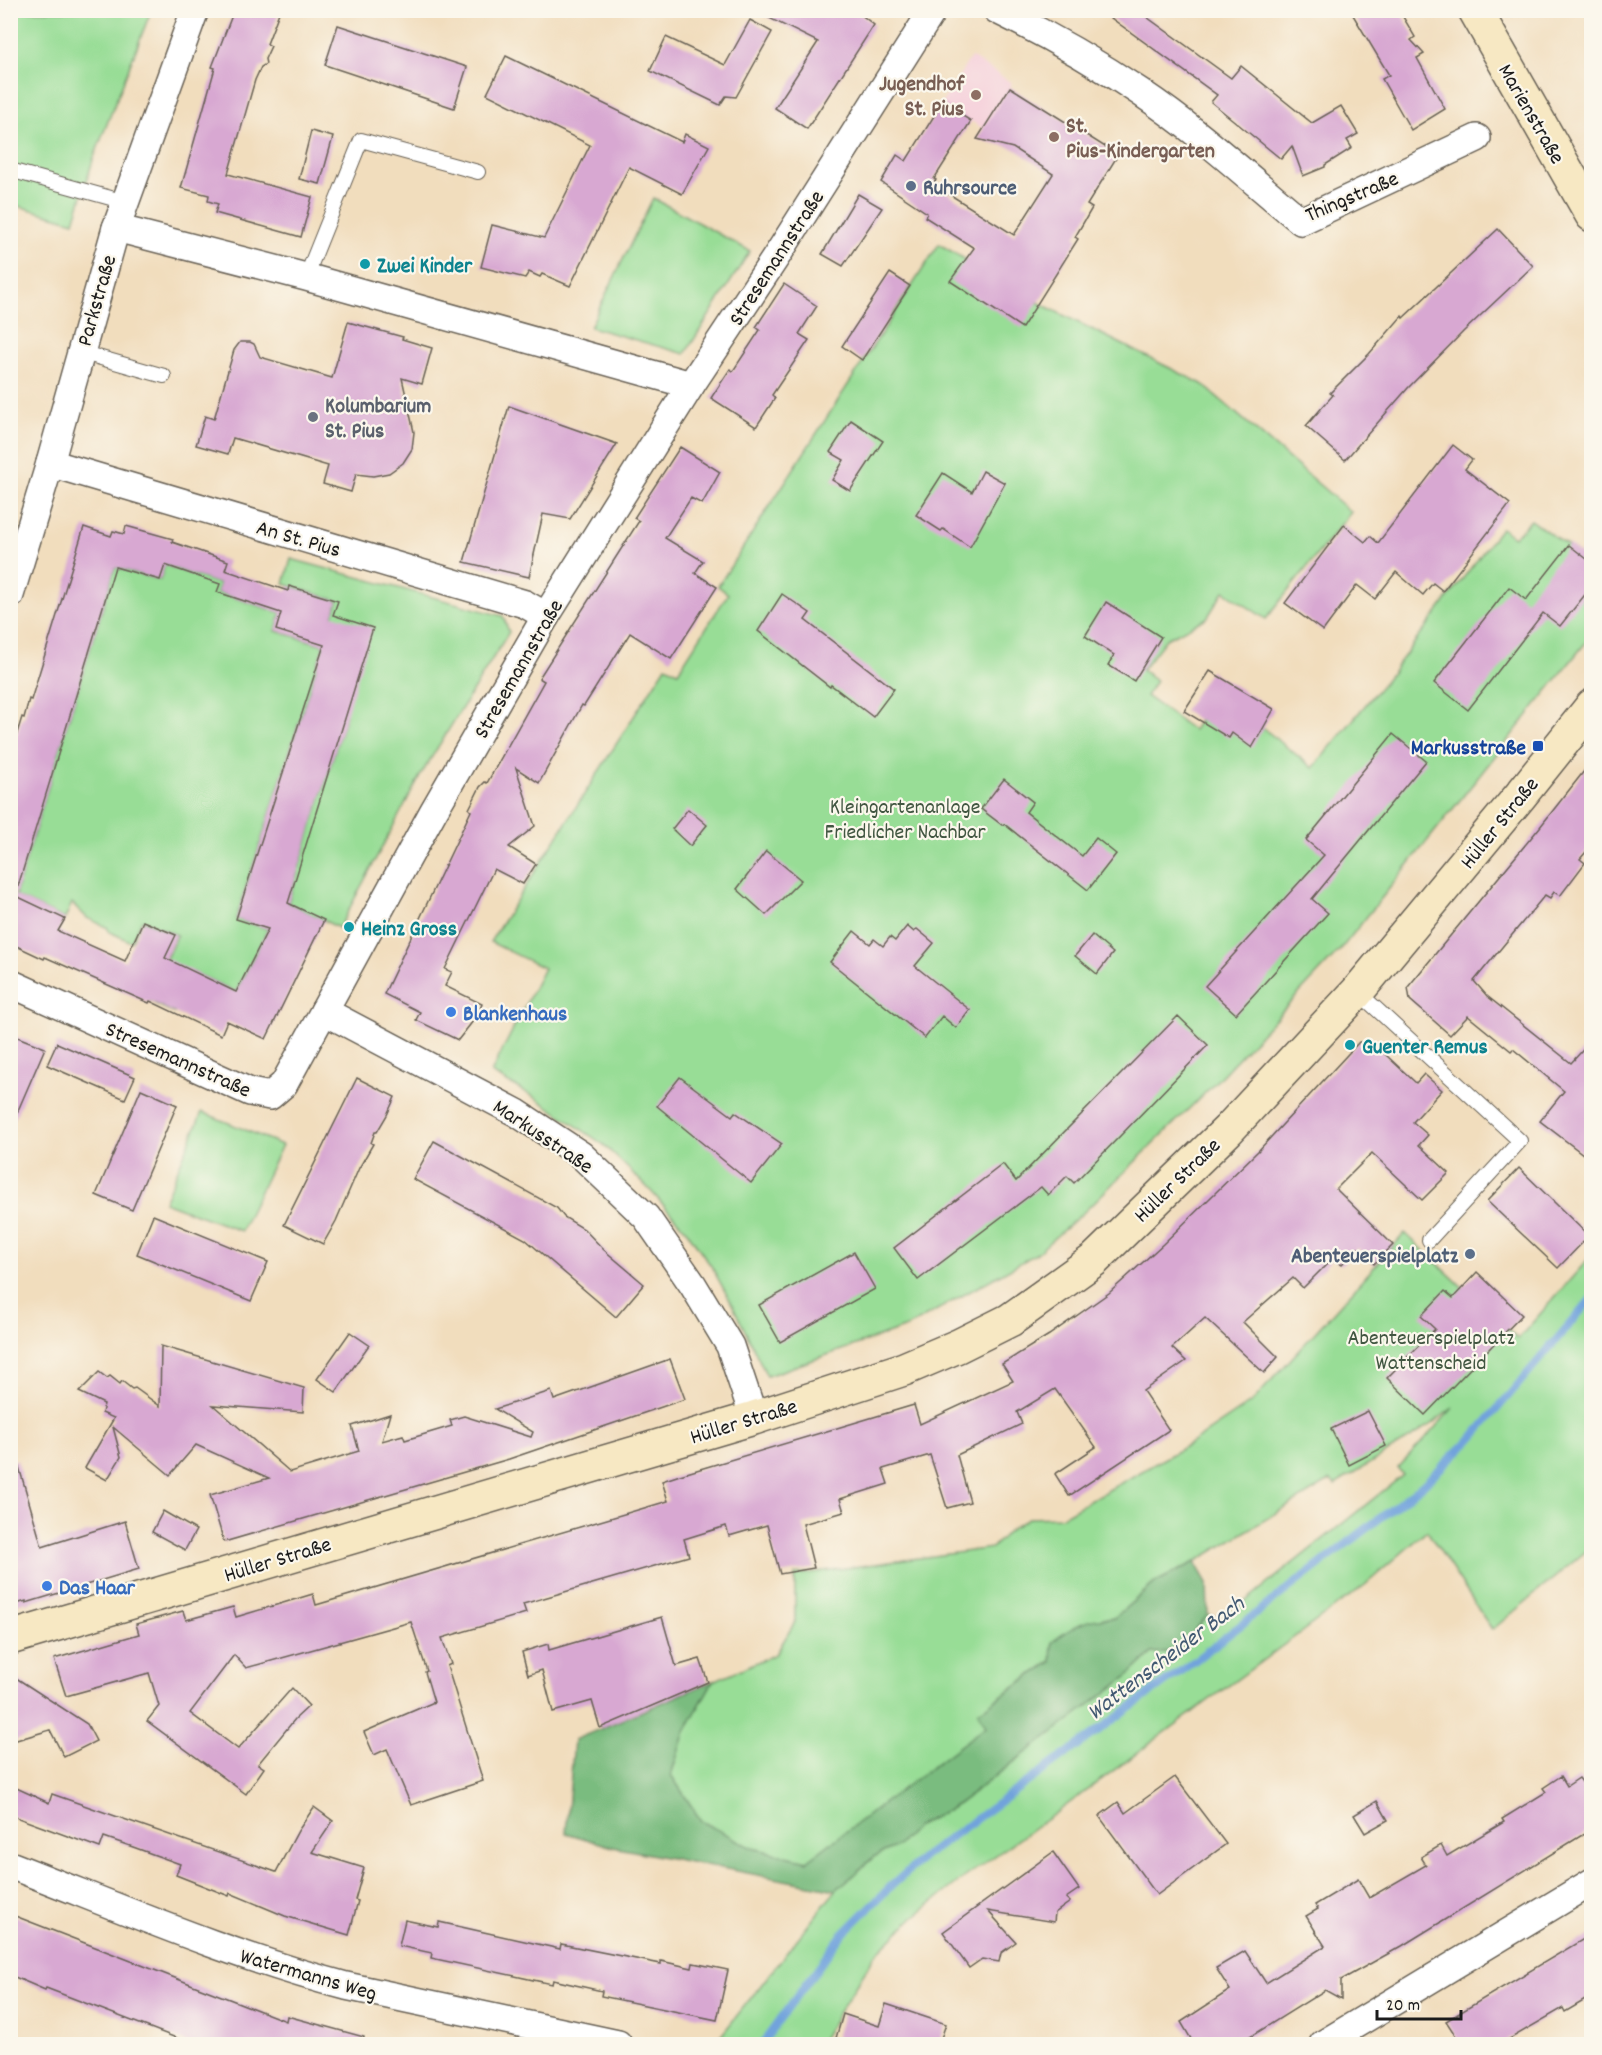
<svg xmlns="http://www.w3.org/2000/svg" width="1602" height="2055" font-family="Dekko,sans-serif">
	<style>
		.built { fill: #f5cfda }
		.green { fill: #98dd96; stroke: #5a7c59; stroke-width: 1.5 }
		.forest { fill: #7abc7f; stroke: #4b6c4e; stroke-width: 1.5 }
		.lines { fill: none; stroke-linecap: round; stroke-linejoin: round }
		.stream { stroke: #71a3dc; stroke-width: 8 }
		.building { fill: #d8a8d2 }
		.lane-casing { stroke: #676054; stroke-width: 16 }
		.street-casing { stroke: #676054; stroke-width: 30 }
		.secondary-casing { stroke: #676054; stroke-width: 36 }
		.lane { stroke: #fff; stroke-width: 14 }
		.street { stroke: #fff; stroke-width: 27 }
		.secondary { stroke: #f7e8c3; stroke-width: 33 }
		.education-dot { fill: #8d6e63; stroke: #fbf7ec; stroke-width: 2 }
		.service-dot { fill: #5c6f8a; stroke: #fbf7ec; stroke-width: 2 }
		.culture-dot { fill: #0f9aa8; stroke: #fbf7ec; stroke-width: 2 }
		.worship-dot { fill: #6b7280; stroke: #fbf7ec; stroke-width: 2 }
		.transit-dot { fill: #1a4fb4; stroke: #fbf7ec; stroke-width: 2 }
		.shop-dot { fill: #3f7fe0; stroke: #fbf7ec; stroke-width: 2 }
		.labels { text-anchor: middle; stroke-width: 4.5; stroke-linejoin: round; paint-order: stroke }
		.education-label { font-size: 22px; font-weight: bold; fill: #785e54; stroke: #fbf7ec; text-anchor: end }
		.street-label { font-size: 22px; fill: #1c1c1c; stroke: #fbf7ec }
		.service-label { font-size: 22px; font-weight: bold; fill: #4e5e75; stroke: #fbf7ec; text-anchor: start }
		.culture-label { font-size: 22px; font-weight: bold; fill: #0d838f; stroke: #fbf7ec; text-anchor: start }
		.worship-label { font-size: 22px; font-weight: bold; fill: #5b616d; stroke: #fbf7ec; text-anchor: start }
		.transit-label { font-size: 22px; font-weight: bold; fill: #164399; stroke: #fbf7ec; text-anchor: end }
		.park-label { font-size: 22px; fill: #415641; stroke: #fbf7ec }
		.shop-label { font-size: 22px; font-weight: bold; fill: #366cbe; stroke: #fbf7ec; text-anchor: start }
		.water-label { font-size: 24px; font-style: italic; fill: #425972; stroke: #fbf7ec }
	</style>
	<rect width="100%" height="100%" fill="#fbf7ec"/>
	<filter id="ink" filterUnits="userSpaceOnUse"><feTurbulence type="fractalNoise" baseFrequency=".0167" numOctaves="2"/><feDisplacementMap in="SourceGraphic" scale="12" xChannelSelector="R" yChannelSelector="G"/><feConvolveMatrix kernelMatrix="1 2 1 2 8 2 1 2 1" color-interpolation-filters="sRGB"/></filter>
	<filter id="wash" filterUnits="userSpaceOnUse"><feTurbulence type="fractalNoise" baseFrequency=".008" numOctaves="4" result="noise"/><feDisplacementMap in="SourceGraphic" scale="24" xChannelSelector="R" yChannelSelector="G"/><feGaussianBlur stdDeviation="1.35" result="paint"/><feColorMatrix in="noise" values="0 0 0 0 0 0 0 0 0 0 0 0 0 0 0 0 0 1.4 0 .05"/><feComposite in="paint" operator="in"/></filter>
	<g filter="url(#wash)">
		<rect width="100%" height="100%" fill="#f1ddbd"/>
		<path class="built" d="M971,57l41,26 -28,46 -42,-26z"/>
		<g class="green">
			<path d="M10,11h141l-58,149 -19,62 -63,-18z"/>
			<path d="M653,198l97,53 -65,103 -95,-27z"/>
			<path d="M939,244l102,60 161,80 149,128 -85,107 -42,-28 -17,27 -41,21 -24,31 14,11 -10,15 47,34 20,-30 50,28 50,40 74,-89 114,-151 13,9 17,-17 60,43v73l-250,313 -133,141 -123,121 -49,43 -129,73 -140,49 -34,-70 -22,-40 -24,-35 -38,-42 -45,-44 -70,-48 -43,-24 53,-105 -54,-26 176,-276 12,6 50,-78 -10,-8z"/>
			<path d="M291,559l212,57 6,16 -89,144 -81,152 -51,-25 58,-188 -13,-100 5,-14 -54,-17z"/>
			<path d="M165,565l55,19 -3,8 64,21 -5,18 48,14 -88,274 32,10 -32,63 -43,-20 -19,41 -24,-12 8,-25 19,-41 -35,-15 -11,22 -23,-11v-3l-21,-10 -15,-15 -7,16 -50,-23 100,-329 45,13z"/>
			<path d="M202,1112l80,33 -41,86 -77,-29z"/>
			<path d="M1405,1233l113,106 73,-83v291l-99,83 -65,-99 -62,54 -305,225 -102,72 -44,35 -39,38 -56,89h-71l-28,-7 116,-147 39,-34 24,-11 17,-18 42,-23 170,-128 24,-23 25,-2 31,-36 14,5 181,-145 -5,-7 55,-60 -33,24 -85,53 -4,-5 -136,82 -39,20 -42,36h-12l-51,43 -73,51 9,14 -180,135 -55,-13 -51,-27 -30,-46 14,-44 28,-50 63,-27 19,-32v-47l197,-27 16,-17 20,-13 33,-1 127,-72 64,-43z"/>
		</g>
		<path class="forest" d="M1195,1562l12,21 1,32 -31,36 -25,2 -24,23 -170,128 -42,23 -17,18 -24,11 -39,34 -223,-43 -47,-14 8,-93 139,-59 -28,50 -14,44 30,46 51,27 55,13 179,-135 -8,-14 73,-50 1,-20c20,-15 35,-25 62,-24l42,-36z"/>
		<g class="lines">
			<path class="stream" d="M762,2044l79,-108 48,-48 36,-32 264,-191 234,-180 51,-49 118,-138"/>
		</g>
		<g id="blocks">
			<g class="building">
				<path d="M234,10h46l-13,34 4,2 -6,13 1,5 -5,3 -6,13 -27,94 84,23 -11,40 -86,-24 3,-9 -10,-3 1,-6 -28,-7 34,-120 -3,-1z"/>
				<path d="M753,10h102l19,15 -67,104 -32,-21 43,-66z"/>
				<path d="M1100,10h37l94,68 10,-12 71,57 29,-17 17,28 -11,6 5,8 -27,17v2l-22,9 -11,-30 -11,13 -70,-57 6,-7z"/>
				<path d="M1350,10h49l16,27 -4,3 13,14 -7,4 28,51 -34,21 -29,-51 7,-4z"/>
				<path d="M750,20l22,12 -36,65 -10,-1 -6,9 -70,-34 16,-34 59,28z"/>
				<path d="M338,25l129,42 -13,41 -129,-43z"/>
				<path d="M506,56l176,86 3,-8 24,12 -27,48 -53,-27 -59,119 -28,-12 -2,3 -11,-5 -4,6 -44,-11 11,-42 52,13 46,-93 -103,-51z"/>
				<path d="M1010,87l108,68 -31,50 5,3 -17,29 3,2 -56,89 -72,-47 24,-33 -49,-31 2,-4 -46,-31 16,-27 9,6 36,-58 29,18 -37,58 2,1 -3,4 81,51 39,-61 -40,-26 -36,-9z"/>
				<path d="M311,131l22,6 -13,47 -21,-5z"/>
				<path d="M858,194l24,14 -39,58 -21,-12z"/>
				<path d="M1498,229l35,37 -69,65 -56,57 -63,72 -39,-34 27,-31 -3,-2 39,-39 33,-38 1,2z"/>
				<path d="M890,273l20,13 -48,74 -20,-14z"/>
				<path d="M784,284l33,22 -18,28 10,6 -37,55 3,3 -19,29 -45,-29 19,-29 3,2 27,-41 -4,-3z"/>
				<path d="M348,322l55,15 -1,2 30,9 -10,36 -20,-6 12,54 -2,17 -9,14 -14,10 -16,3 -17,-2 -5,18 -28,-8 5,-18 -95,-28 -5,16 -32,-9 9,-29 9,3 20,-69 6,-8h10l4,2 6,13 72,21z"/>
				<path d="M509,406l108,38 -47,75 -27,-5 -14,63 -65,-15z"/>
				<path d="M851,420l32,21 -33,50 -18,-11 12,-20 -14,-8z"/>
				<path d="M1453,445l19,15 -7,9 45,35 -67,87 -10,-8 -10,12 -27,-23 -21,27 -18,-14 -34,46 -38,-28 59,-78 21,17 5,-6 8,7z"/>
				<path d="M680,447l40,25 -18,32 -11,-6 -26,40 38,23 -8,12 22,14 -46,72 -41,-26 -46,73 -2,-1 -43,78 -23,-15 19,58 -26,21 27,17 -13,20 -29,-15 -49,100 7,3 -7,14 37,18 -5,12 -19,24 -42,-20 4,-8 -36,-18 87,-183 -2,-2 11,-22 5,-5 2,1 57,-102 -5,-3 100,-157 -5,-3z"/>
				<path d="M983,471l22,12 -35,64 -27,-18 -2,2 -25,-16 27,-42 29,19z"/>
				<path d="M126,526l47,13 -1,3 56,19 -3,9 63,21 1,-5 49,15 -5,14 40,13 -85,275 36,17 -58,119 -39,-18 -6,14 -71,-34 -1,2 -104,-46 -1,2 -34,-16v-50l55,26 -7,12 67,30 18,-40 33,14 -11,23 71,34 32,-63 -32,-10 88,-274 -48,-15 5,-17 -64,-21 3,-8 -55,-19 -5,15 -45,-13 -99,326 -6,-1v-136l12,-39 2,1 5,-19 2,1 53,-173 27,9 2,-5 11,3z"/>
				<path d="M1569,545l23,18v23l-32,40 -17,-13 -75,97 -34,-27 75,-96 17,13z"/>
				<path d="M782,594l28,19 -5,7 89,69 -21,28 -42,-32 -1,2 -72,-56z"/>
				<path d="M1106,602l55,35 -27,44 -26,-16 6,-10 -29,-19z"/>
				<path d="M1210,671l64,38 -22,39 -20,-15 -3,5 -45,-27z"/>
				<path d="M1393,734l33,27 -114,138 16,14 -92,101 -31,-28 119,-131 -18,-15z"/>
				<path d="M1592,761v84l-12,14 5,4 -25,33 -6,-4 -4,6 -5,-3 -71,86 13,15 84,67 21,-23v121l-52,-40 24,-30 -51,-42 -2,2 -43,-35 -18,19 -40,-35 -2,-13 132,-160z"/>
				<path d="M1004,779l29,23 -7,10 56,44 14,-18 20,16 -28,36 -84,-66 -2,1 -21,-16z"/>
				<path d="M688,809l19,16 -17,21 -18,-17z"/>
				<path d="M766,851l35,29 -35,35 -29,-26z"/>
				<path d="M907,926l7,6 3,-3 17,14 -19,23 55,44 -14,18 -14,-12 -17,22 -95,-76 24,-31 16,13 4,-5 9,7 7,-9 5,4z"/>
				<path d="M1092,935l21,18 -16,21 -22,-18z"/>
				<path d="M1178,1016l30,29 -87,90 -47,48 -7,-7 -19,19 -7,-8 -123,93 -24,-32 109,-84 13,17z"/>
				<path d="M10,1034l35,14 -35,81z"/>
				<path d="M1359,1042l14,1 43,40 8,-9 18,16 -29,32 15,13 -9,10 30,28 -27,27 -50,-47 -36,36 57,56 -19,19 -16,-16 -17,17 -8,-7 -30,30 -10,-10 -50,44 35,35 -14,16 -59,-55 -33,30 14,13 -43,30 26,39 -100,66 -14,-22 41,-27 -41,-58 -38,23 5,12 -65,31 13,47 -23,6 -17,-53 -47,14 5,15 -48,15 4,13 -41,12 11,44 -34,6 -13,-49 -38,11 -3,-10 -42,13 5,17 -166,48 3,9 -84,25 9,26 -4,2 36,115 -72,24 -24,-56 -13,6 -10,-23 70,-30 -9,-30 2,-1 -16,-49 -165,46 -12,-13 -44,58 48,36 54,-61 17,18 -14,13 -37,45 6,4 -18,26 -99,-73 12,-15 -10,-33 -83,23 -12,-37 85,-25 -3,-10 47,-13 3,9 47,-13 3,10 77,-23 3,11 352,-104 -6,-20 18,-6 234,-70 6,19 93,-43 -11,-17 47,-29 60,-42 54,-49 96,-94z"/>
				<path d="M57,1043l78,34 -10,22 -78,-34z"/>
				<path d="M680,1077l52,39 3,-4 47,32 -31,39 -94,-77z"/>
				<path d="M357,1078l38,19 -8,18 -10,17h-2l-4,11 2,1 -14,24 -23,53 -13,23 -39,-19z"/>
				<path d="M141,1089l36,16 -45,105 -36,-15z"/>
				<path d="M434,1141l123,67 7,9 20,12 20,21 40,34 -28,33 -91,-78 -112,-60z"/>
				<path d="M1519,1168l70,68 -31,32 -71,-67z"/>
				<path d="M153,1215l115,47 -17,39 -114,-47z"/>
				<path d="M854,1252l21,37 -95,53 -21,-37z"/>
				<path d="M1477,1272l45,43 -97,100 -38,-37 48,-49 -14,-13 24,-25 8,7z"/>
				<path d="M350,1332l19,13 -33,47 -19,-13z"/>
				<path d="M161,1346l143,42 -1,24 -90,-7 77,67 69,-21 -7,-25 38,-12 -8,27 21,-6 2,5 47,-14 -2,-6 14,-4 67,21 2,-5 -38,-23 56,-18 3,9 116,-41 15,40 -176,60 -285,83 -14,-47 59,-17 -73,-33 -26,30 -57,-48 8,30 -14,23 -22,-12 29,-50 -12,-5 2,-9 -25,-12 20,-20 8,6 3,-2 10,8 2,-3 10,8 3,-1 25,18z"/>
				<path d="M1368,1411l18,35 -37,19 -18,-36z"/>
				<path d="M17,1460l25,87 83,-26 14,48 -113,34v-2l-16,5v-145z"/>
				<path d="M163,1511l33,19 -11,20 -33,-18z"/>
				<path d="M662,1617l14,49 24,-7 8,23 -108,46 -8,-27 -39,11 -11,-42 -14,5 -6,-23 26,-8 1,6z"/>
				<path d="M10,1674l77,50 9,17 -32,16 -14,-27 -40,12z"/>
				<path d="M1561,1776l6,10 12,-8 3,4 10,-6v53l-190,117 -61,34v19l-16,-9 -86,54h-45l-13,-22 49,-32 -14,-22 29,-17 21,32 59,-37 -19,-30 12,-7 -3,-4 43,-26 11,19 57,-33 -5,-8 20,-12 6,11 57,-34 -2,-3 44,-27 -3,-4z"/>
				<path d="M1175,1777l51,67 -69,51 -58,-79 19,-14 7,11z"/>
				<path d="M10,1785l39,18 3,-9 224,78 22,-41 16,-24 19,14 -21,31 52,16 -9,32 3,1 -9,34 -64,-19 -55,-23 -1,3 -53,-21 4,-11 -47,-17 -29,-10 -4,11 -90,-33z"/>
				<path d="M1377,1801l11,19 -23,13 -11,-18z"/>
				<path d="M1053,1852l26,37 -13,9 4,4 -15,11 -1,9 -66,-11 28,31 -15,11 -2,9 -17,-3 -13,9 -26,-36z"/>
				<path d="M10,1914l276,107 1,-5 77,21 -1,7h-171l-146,-56 -1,2 -35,-15z"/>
				<path d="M405,1920l33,7 1,-5 121,27 1,-5 100,20v-3l31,7 1,-5 35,7 -11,50 -116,-24 1,-5 -49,-11 -1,4 -121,-26 1,-5 -33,-7z"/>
				<path d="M1592,1934v62l-27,16 -2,-4 -62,36h-40l-15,-23z"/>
				<path d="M886,2004l60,20 -7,20h-84l-19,-6 7,-24 36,12z"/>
			</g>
		</g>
	</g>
	<g filter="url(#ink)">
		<use href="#blocks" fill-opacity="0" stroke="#676054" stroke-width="1.5"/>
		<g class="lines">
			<defs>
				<g id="lane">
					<path d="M10,170l115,32"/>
					<path d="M306,277l55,-137 117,32"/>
					<path d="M80,352l84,24"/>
					<path d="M1358,992l162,149 -91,99"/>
				</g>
				<g id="street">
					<path d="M997,10c49,24 97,51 143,82 57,38 108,85 161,129l176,-83"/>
					<path d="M116,228l190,49 385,108"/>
					<path d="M50,463l475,141 21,12"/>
					<path d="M10,595l40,-132 66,-235 79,-218"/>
					<path d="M10,983l240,109 20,4 14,-12 149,-272 113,-196 145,-231 87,-131 155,-244"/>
					<path d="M324,1011l193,102 64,42 65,62 47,68 37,61 24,72"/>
					<path d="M10,1865c111,43 221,91 336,121l272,58"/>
					<path d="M1323,2044l269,-162"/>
				</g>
				<g id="secondary">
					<path d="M1475,10l117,205"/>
					<path d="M10,1638l744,-220 150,-49 54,-23 52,-26 84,-60 134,-130 129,-138 163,-196 72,-90"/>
				</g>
			</defs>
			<use href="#lane" class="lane-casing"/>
			<use href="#street" class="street-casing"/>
			<use href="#secondary" class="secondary-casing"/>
			<use href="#lane" class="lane"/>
			<use href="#street" class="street"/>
			<use href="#secondary" class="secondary"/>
		</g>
	</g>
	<g class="education-dot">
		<circle cx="976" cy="95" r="6"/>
		<circle cx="1054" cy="137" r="6"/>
	</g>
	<g class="service-dot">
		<circle cx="911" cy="186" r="6"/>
		<circle cx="1470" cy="1254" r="6"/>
	</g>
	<g class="culture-dot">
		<circle cx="365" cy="264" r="6"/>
		<circle cx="349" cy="927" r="6"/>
		<circle cx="1350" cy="1045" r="6"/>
	</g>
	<circle class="worship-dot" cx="313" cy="417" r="6"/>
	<rect class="transit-dot" x="1532" y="740" width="12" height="12" rx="3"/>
	<g class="shop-dot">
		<circle cx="451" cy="1012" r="6"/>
		<circle cx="47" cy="1586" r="6"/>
	</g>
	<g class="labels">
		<g class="education-label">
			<text x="964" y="90">Jugendhof<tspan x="964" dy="25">St. Pius</tspan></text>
			<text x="1066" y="132" text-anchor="start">St.<tspan x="1066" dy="25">Pius-Kindergarten</tspan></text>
		</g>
		<g class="street-label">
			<text transform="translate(1533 113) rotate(60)" y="8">Marienstraße</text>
			<text transform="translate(1351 195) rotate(-23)" y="8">Thingstraße</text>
			<text transform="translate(775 257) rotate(-57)" y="8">Stresemannstraße</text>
			<text transform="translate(95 300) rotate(-74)" y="8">Parkstraße</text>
			<text transform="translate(299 537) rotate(16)" y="8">An St. Pius</text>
			<text transform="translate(517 668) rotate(-60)" y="8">Stresemannstraße</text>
			<text transform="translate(1498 822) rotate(-51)" y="8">Hüller Straße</text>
			<text transform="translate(179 1058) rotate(24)" y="8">Stresemannstraße</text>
			<text transform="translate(544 1135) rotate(34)" y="8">Markusstraße</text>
			<text transform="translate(1176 1179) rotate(-44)" y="8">Hüller Straße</text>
			<text transform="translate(743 1420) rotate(-17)" y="8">Hüller Straße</text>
			<text transform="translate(277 1558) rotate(-17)" y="8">Hüller Straße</text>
			<text transform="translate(309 1973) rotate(16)" y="8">Watermanns Weg</text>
		</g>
		<g class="service-label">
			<text x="923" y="194">Ruhrsource</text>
			<text x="1458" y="1262" text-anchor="end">Abenteuerspielplatz</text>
		</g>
		<g class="culture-label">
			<text x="377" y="272">Zwei Kinder</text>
			<text x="361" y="935">Heinz Gross</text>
			<text x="1362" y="1053">Guenter Remus</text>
		</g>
		<g class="worship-label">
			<text x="325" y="412">Kolumbarium<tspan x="325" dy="25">St. Pius</tspan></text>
		</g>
		<g class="transit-label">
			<text x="1526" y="754">Markusstraße</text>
		</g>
		<g class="park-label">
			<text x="905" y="813">Kleingartenanlage<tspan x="905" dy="25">Friedlicher Nachbar</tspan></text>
			<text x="1431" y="1344">Abenteuerspielplatz<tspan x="1431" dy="25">Wattenscheid</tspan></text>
		</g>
		<g class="shop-label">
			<text x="463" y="1020">Blankenhaus</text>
			<text x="59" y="1594">Das Haar</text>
		</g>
		<g class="water-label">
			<text transform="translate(1165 1657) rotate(-37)" y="8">Wattenscheider Bach</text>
		</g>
	</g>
	<rect width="1602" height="2055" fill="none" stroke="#fbf7ec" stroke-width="36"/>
	<path d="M1377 2010v9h84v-9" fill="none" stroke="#1c1c1c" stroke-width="3"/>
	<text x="1386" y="2010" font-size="18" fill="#1c1c1c" stroke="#fbf7ec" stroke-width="4.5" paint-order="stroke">20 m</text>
</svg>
